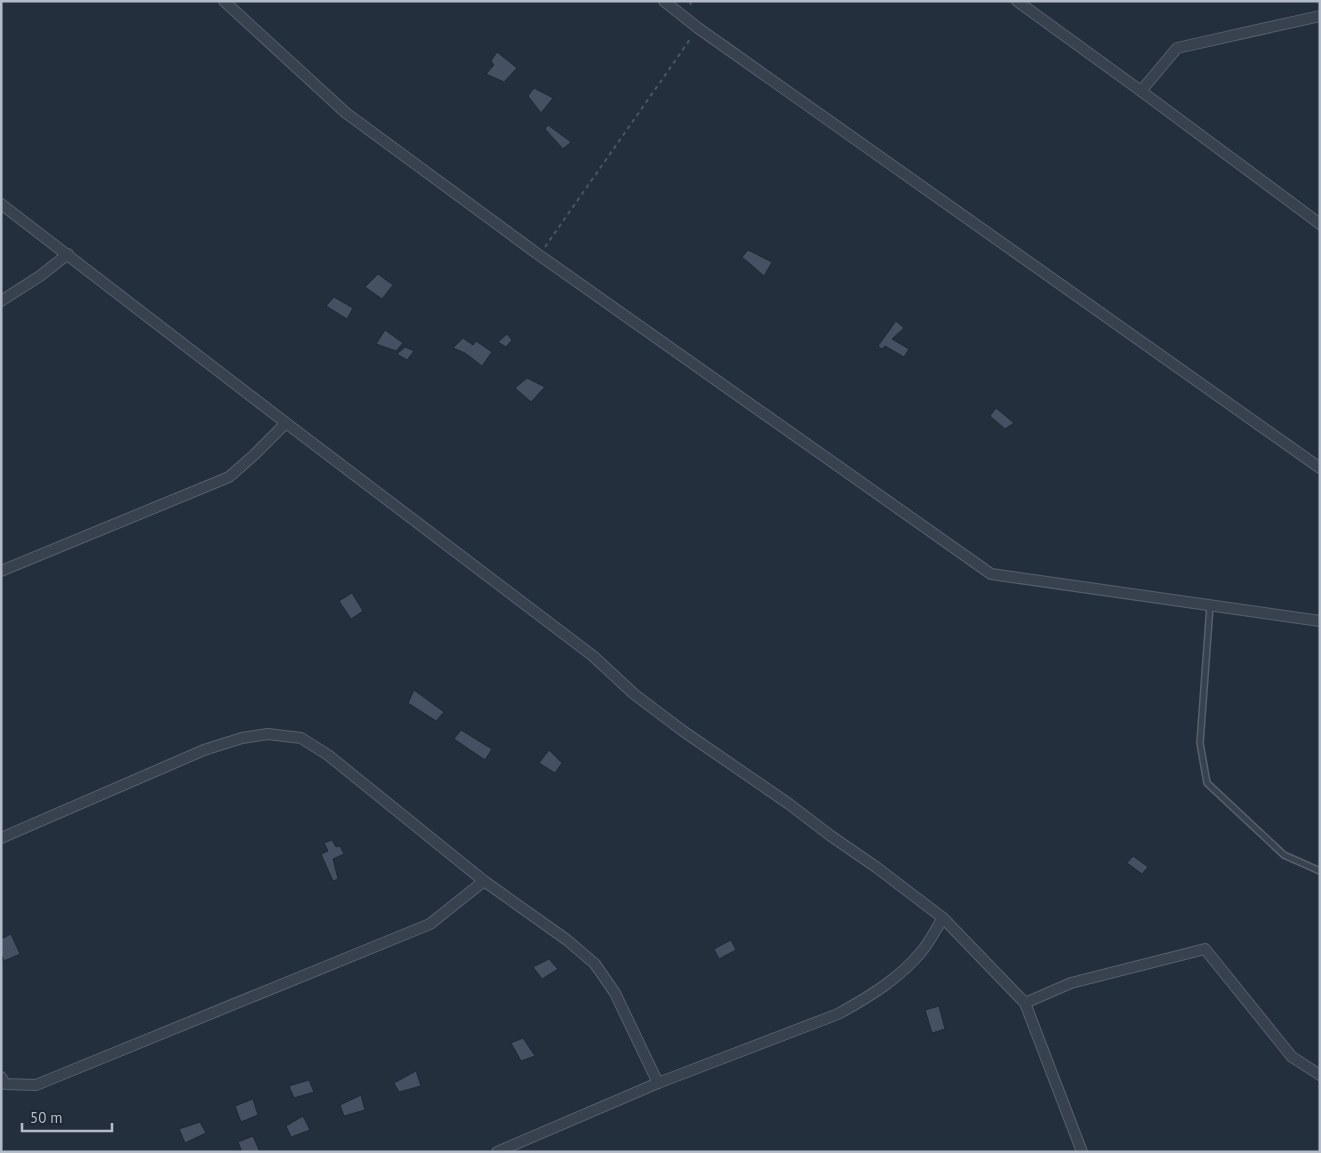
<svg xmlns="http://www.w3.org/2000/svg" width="1321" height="1153" font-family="'PT Sans',sans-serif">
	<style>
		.building { fill: #455162; stroke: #1f2835 }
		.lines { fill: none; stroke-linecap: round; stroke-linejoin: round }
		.service-casing { stroke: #565f6c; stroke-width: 8 }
		.minor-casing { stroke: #565f6c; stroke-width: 12 }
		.path { stroke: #44595c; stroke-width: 2; stroke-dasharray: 4 4; stroke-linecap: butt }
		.service { stroke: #38414e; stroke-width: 5 }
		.minor { stroke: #38414e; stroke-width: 10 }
	</style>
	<rect width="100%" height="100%" fill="#242f3e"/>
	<g class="building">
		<path d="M497,52l20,16 -13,14 -18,-8 8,-9 -3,-4z"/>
		<path d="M534,88l19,10 -12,15 -13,-17z"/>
		<path d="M548,125l23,17 -8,7 -18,-20z"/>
		<path d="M748,250l24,12 -8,14 -22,-19z"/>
		<path d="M378,274l15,11 -11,14 -17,-12z"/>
		<path d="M334,297l19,11 -6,11 -21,-13z"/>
		<path d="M896,321l8,7 -12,11 17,10 -5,8 -19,-11 -3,3 -4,-3z"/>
		<path d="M385,330l18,13 -7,8 -20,-7z"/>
		<path d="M507,334l5,6 -6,7 -8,-5z"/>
		<path d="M463,338l10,7 3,-4 16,11 -10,14 -17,-13 -12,-5z"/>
		<path d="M405,347l9,4 -7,9 -10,-6z"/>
		<path d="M527,378l18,9 -14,15 -16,-14z"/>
		<path d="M996,408l18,15 -9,6 -15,-13z"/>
		<path d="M352,593l11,18 -12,8 -12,-18z"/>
		<path d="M414,690l30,22 -8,9 -28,-18z"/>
		<path d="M461,730l31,19 -7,11 -31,-21z"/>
		<path d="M549,750l13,13 -7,10 -16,-10z"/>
		<path d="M332,840l4,7 4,-1 4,8 -11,5 5,20 -5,2 -12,-27 7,-3 -4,-8z"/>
		<path d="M1133,856l15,11 -6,7 -15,-11z"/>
		<path d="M11,934l9,20 -16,7 -3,-8v-14z"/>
		<path d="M731,940l5,10 -17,9 -5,-10z"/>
		<path d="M549,959l9,10 -16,10 -9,-12z"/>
		<path d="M939,1006l6,23 -13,4 -7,-23z"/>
		<path d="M523,1038l12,18 -14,5 -10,-18z"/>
		<path d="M416,1071l5,15 -22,6 -5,-9z"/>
		<path d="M309,1080l5,12 -20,6 -5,-12z"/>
		<path d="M361,1095l4,15 -21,6 -4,-11z"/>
		<path d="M253,1099l5,16 -17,7 -6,-16z"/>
		<path d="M303,1116l7,14 -19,7 -5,-11z"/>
		<path d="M200,1122l6,11 -21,10 -6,-14z"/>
		<path d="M253,1136l7,16h-18l-4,-10z"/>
	</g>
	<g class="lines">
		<defs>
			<path id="service" d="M1210,606l-10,137 7,40 77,72 36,16"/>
			<g id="minor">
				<path d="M224,1l122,112 193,142 452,319 329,47"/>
				<path d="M664,1l34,27 622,440"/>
				<path d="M1017,1l124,90 179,133"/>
				<path d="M1141,91l36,-43 143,-32"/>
				<path d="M1,204l285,219 307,233 41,38 49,37 106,73 42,32 45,31 67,51 82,85 57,149"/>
				<path d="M1,301l39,-25 28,-22"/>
				<path d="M1,571l228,-94 24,-21 33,-33"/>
				<path d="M1,838l203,-88 38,-12 26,-4 33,4 27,17 156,126 83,59 28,24 20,29 43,90"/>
				<path d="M1025,1003l46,-20 134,-34 87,108 28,18"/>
				<path d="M1,1077l4,7 31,1 394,-161 54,-43"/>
				<path d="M497,1152l161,-69 180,-69c31,-17 62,-36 84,-63 8,-10 14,-22 21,-33"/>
			</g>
		</defs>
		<use href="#service" class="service-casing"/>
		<use href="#minor" class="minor-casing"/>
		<g class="path">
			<path d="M690,1l2,8"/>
			<path d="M545,247l146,-209"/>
		</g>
		<use href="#service" class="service"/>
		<use href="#minor" class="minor"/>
	</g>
	<rect width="1321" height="1153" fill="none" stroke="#b4bcc9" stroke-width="5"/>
	<path d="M22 1123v8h90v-8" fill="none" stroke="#b4bcc9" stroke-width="2.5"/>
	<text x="30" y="1123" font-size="15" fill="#b4bcc9" stroke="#1d2633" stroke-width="4" paint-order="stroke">50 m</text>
</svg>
